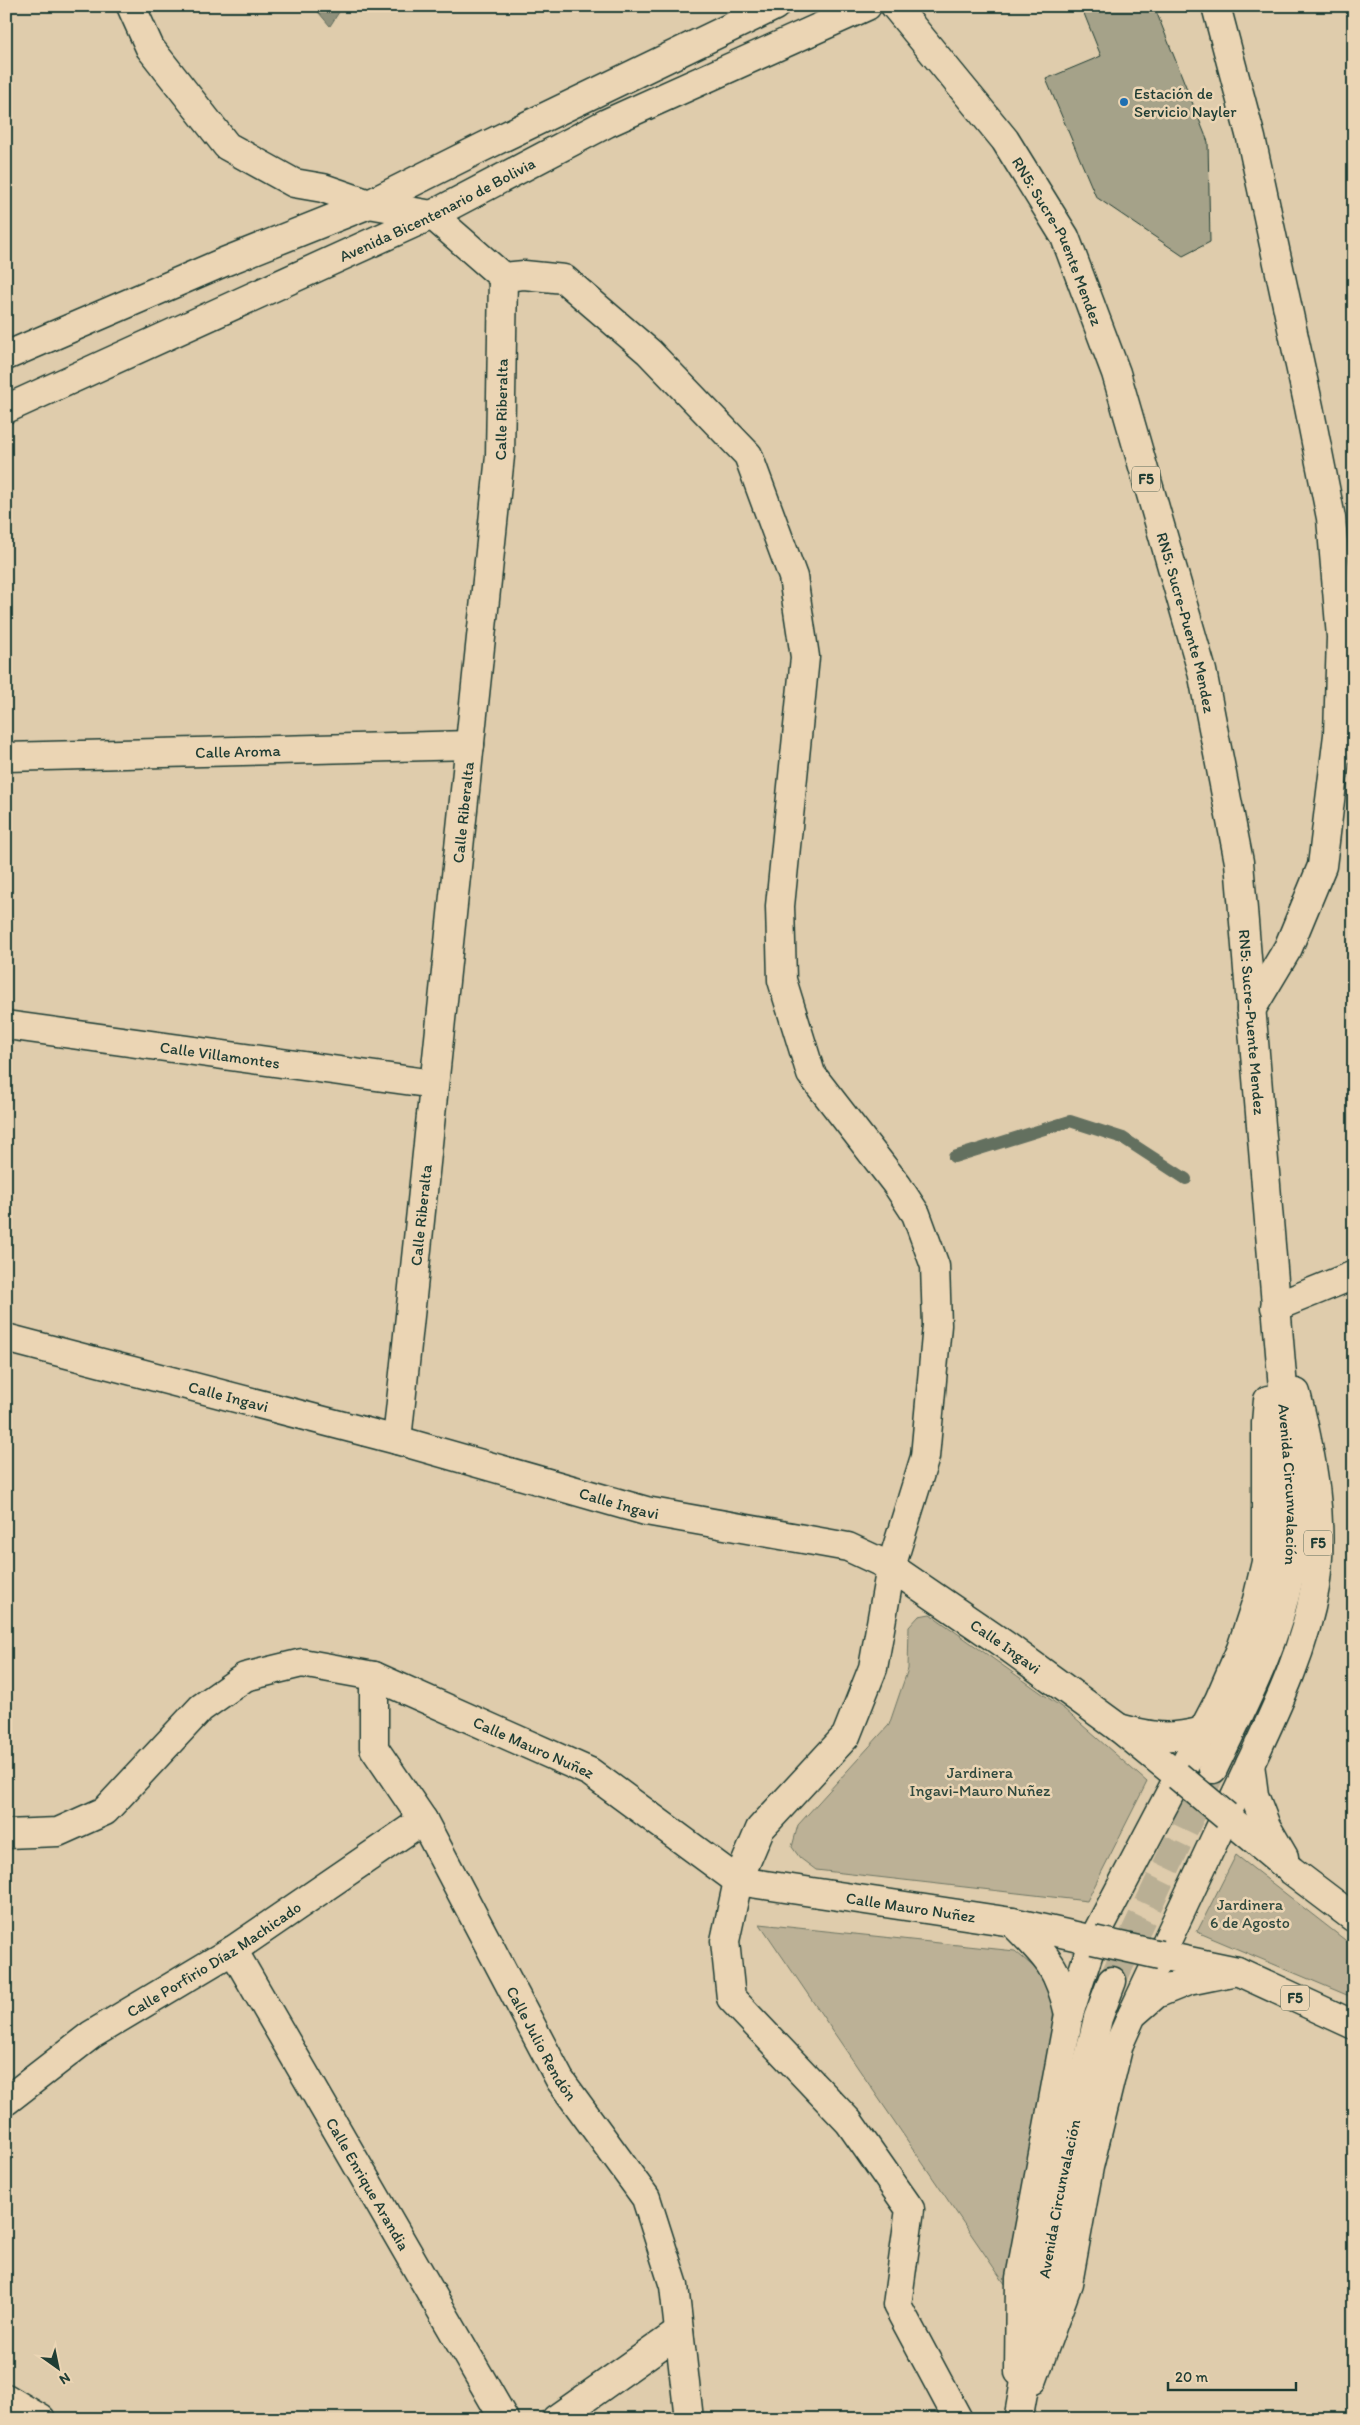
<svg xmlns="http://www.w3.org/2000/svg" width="1360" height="2425" font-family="Itim,sans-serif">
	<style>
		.green { fill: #bcb196; stroke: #6e7765 }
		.water { fill: #90917b; stroke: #636f5f }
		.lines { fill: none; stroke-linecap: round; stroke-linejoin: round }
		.stream { stroke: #636f5f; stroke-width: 12 }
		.building { fill: #a5a289; stroke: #1f3d34 }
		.trunk-tunnel { stroke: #b9af94; stroke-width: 28; stroke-dasharray: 28 14; stroke-linecap: butt }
		.minor-casing { stroke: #1f3d34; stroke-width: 31 }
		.secondary-casing { stroke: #1f3d34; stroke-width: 31 }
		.primary-casing { stroke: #1f3d34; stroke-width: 31 }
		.trunk-casing { stroke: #1f3d34; stroke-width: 31 }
		.minor { stroke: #ebd5b4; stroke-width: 28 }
		.secondary { stroke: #ebd5b4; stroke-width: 28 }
		.primary { stroke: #ebd5b4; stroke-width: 28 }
		.trunk { stroke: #ebd5b4; stroke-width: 28 }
		.trunk-bridge-casing { stroke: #1f3d34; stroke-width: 31; stroke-linecap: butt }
		.trunk-bridge { stroke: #ebd5b4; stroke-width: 28 }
		.poi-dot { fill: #1f6fb2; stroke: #ebd5b4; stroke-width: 2 }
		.labels { text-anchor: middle; stroke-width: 5; stroke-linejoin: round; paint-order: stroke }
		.shield { fill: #ebd5b4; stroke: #5c6b5a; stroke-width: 1 }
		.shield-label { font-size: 15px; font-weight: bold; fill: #1f3d34 }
		.poi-label { font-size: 16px; fill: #1f3d34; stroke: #ebd5b4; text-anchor: start }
		.street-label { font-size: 16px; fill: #1f3d34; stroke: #ebd5b4 }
		.park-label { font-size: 16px; fill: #2f493e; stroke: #ebd5b4 }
	</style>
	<rect width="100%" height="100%" fill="#dfccac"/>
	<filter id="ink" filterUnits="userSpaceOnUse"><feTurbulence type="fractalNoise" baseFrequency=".02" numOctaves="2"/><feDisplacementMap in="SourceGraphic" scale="10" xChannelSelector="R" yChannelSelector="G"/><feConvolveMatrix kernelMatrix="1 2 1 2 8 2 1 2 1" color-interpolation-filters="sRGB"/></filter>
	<g filter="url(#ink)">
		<g class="green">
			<path d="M930,1614l134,95 83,73 -60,119 -271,-31 -16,-12 -8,-11 6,-22 91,-100 19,-56 1,-42 10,-11z"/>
			<path d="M1236,1855l118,92v51l-157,-66z"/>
			<path d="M760,1924l255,27 21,18 18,32 -2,33 -47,250z"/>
		</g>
		<path class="water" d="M313,6h30l-13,20z"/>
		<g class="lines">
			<path class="stream" d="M954,1157l116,-36 53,17 63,41"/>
		</g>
		<path class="building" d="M1081,6h73l54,136 2,100 -27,14 -87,-59 -50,-118 55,-23z"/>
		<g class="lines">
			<path class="trunk-tunnel" d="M1112,1981l98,-206"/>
			<defs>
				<g id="minor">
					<path d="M131,6l19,42 77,98 67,37 29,5 46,16 63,11 71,62"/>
					<path d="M1216,6l35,132 58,269 22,111 10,119 -3,98 -16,131 -34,82 -37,62"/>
					<path d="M503,277l21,-2 40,4 85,73 99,103 45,122 12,80 -25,249 2,74 29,94 86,111 19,29 19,52 2,59 -12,132 -34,110 -18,101 -27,68 -86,93 -22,52 -13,60 6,57 118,124 61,87 -13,96 61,114"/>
					<path id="s1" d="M6,757l464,-12"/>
					<path id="s2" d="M6,1025l428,59"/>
					<path d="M1275,1307l79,-32"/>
					<path id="s3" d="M397,1440l103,-984 3,-179"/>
					<path id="s4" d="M374,1676v72l49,72 137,260 86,118 28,88 15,133"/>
					<path id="s5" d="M233,1950l271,469"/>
					<path id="s6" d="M6,2101l85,-66 142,-85 190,-130"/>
					<path d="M556,2419l123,-87"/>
				</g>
				<g id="secondary">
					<path d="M6,356l218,-94 145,-58 114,-57 292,-141"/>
					<path id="s7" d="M6,409l426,-194 175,-92 260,-117"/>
				</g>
				<g id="primary">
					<path id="s8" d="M6,1338l391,102 249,71 202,36 43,20 117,80 111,81 59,48"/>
					<path id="s9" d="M6,1834l52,-2 47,-21 96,-103 44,-31 57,-14 72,13 216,96 148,109 274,41 81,18"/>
					<path d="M1012,1922c34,34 46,44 57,92l-49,264 -1,94"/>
					<path d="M1033,2379l35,-96 21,-116 30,-123 13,-29 24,-21 32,-13 49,-10"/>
					<path d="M6,2398l35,21"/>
				</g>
				<g id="trunk">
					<path id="s10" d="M895,6l110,134 60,97 51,136 86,298 37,191 54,646c-1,23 0,47 -4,69 -13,68 -47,131 -76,192"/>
					<path d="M1119,1728c35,9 48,12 84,3"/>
					<path d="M1250,1764l4,31 12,31 18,31"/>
					<path d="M1226,1816l66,55 62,47"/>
					<path d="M1160,1955l77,16 117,54"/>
					<path d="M1069,2014l24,-74 126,-240 22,-51 16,-49 9,-38v-139l2,-23"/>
					<path d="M1132,2015c37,-80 76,-160 113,-240 28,-60 59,-121 70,-188 10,-64 -3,-132 -19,-194"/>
					<path id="s11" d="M1019,2415l41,-231 38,-166 14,-37"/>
				</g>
			</defs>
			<use href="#minor" class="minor-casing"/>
			<use href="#secondary" class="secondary-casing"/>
			<use href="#primary" class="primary-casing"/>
			<use href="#trunk" class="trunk-casing"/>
			<use href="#minor" class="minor"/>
			<use href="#secondary" class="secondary"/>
			<use href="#primary" class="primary"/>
			<use href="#trunk" class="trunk"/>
			<defs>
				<g id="trunk-bridge">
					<path d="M1178,1776l48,40"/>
					<path d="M1093,1940l67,15"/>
				</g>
			</defs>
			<use href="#trunk-bridge" class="trunk-bridge-casing"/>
			<use href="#trunk-bridge" class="trunk-bridge"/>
		</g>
	</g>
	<circle class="poi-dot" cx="1124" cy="102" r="5"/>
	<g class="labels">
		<g class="shield">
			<rect x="1132" y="466.5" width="28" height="25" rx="4"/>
			<rect x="1304" y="1530.5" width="28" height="25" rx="4"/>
			<rect x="1281" y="1985.5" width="28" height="25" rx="4"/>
		</g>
		<g class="shield-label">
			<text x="1146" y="484">F5</text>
			<text x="1318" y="1548">F5</text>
			<text x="1295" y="2003">F5</text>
		</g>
		<g class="poi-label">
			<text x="1134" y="99">Estación de<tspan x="1134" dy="18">Servicio Nayler</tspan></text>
		</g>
		<g class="street-label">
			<text dy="6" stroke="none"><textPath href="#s7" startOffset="475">Avenida Bicentenario de Bolivia</textPath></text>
			<text dy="6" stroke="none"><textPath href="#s10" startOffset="288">RN5: Sucre-Puente Mendez</textPath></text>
			<text dy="6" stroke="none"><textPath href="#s3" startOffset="1036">Calle Riberalta</textPath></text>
			<text dy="6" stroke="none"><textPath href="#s10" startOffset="692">RN5: Sucre-Puente Mendez</textPath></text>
			<text dy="6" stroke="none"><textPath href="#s1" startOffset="232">Calle Aroma</textPath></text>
			<text dy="6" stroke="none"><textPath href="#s3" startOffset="631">Calle Riberalta</textPath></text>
			<text dy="6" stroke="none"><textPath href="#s10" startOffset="1098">RN5: Sucre-Puente Mendez</textPath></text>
			<text dy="6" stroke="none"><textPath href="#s2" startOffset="216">Calle Villamontes</textPath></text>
			<text dy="6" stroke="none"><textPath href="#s3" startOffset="226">Calle Riberalta</textPath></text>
			<text dy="6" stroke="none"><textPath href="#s8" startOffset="230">Calle Ingavi</textPath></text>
			<text dy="6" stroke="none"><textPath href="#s10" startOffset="1562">Avenida Circunvalación</textPath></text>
			<text dy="6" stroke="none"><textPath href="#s8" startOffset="635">Calle Ingavi</textPath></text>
			<text dy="6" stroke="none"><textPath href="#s8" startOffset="1055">Calle Ingavi</textPath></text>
			<text dy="6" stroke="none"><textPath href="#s9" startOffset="605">Calle Mauro Nuñez</textPath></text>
			<text dy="6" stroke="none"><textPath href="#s9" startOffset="1025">Calle Mauro Nuñez</textPath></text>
			<text dy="6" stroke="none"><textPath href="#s6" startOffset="252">Calle Porfirio Díaz Machicado</textPath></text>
			<text dy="6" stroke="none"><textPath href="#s4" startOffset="412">Calle Julio Rendón</textPath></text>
			<text dy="6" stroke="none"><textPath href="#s5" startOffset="270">Calle Enrique Arandia</textPath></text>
			<text dy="6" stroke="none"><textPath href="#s11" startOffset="220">Avenida Circunvalación</textPath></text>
		</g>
		<g class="park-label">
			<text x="980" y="1778">Jardinera<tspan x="980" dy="18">Ingavi-Mauro Nuñez</tspan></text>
			<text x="1250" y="1910">Jardinera<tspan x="1250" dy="18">6 de Agosto</tspan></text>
		</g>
	</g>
	<rect width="1360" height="2425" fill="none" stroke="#ebd5b4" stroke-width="25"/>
	<rect x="12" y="12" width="1335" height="2400" fill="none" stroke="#1f3d34" stroke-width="2" filter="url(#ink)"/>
	<g transform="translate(58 2368) rotate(147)" stroke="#ebd5b4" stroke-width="4" paint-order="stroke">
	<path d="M0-4L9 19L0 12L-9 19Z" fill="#1f3d34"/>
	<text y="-8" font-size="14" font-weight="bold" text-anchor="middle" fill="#1f3d34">N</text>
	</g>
	<path d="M1168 2382v8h128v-8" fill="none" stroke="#1f3d34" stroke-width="2.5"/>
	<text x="1175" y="2382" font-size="15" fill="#1f3d34" stroke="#ebd5b4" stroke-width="4" paint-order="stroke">20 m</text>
</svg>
